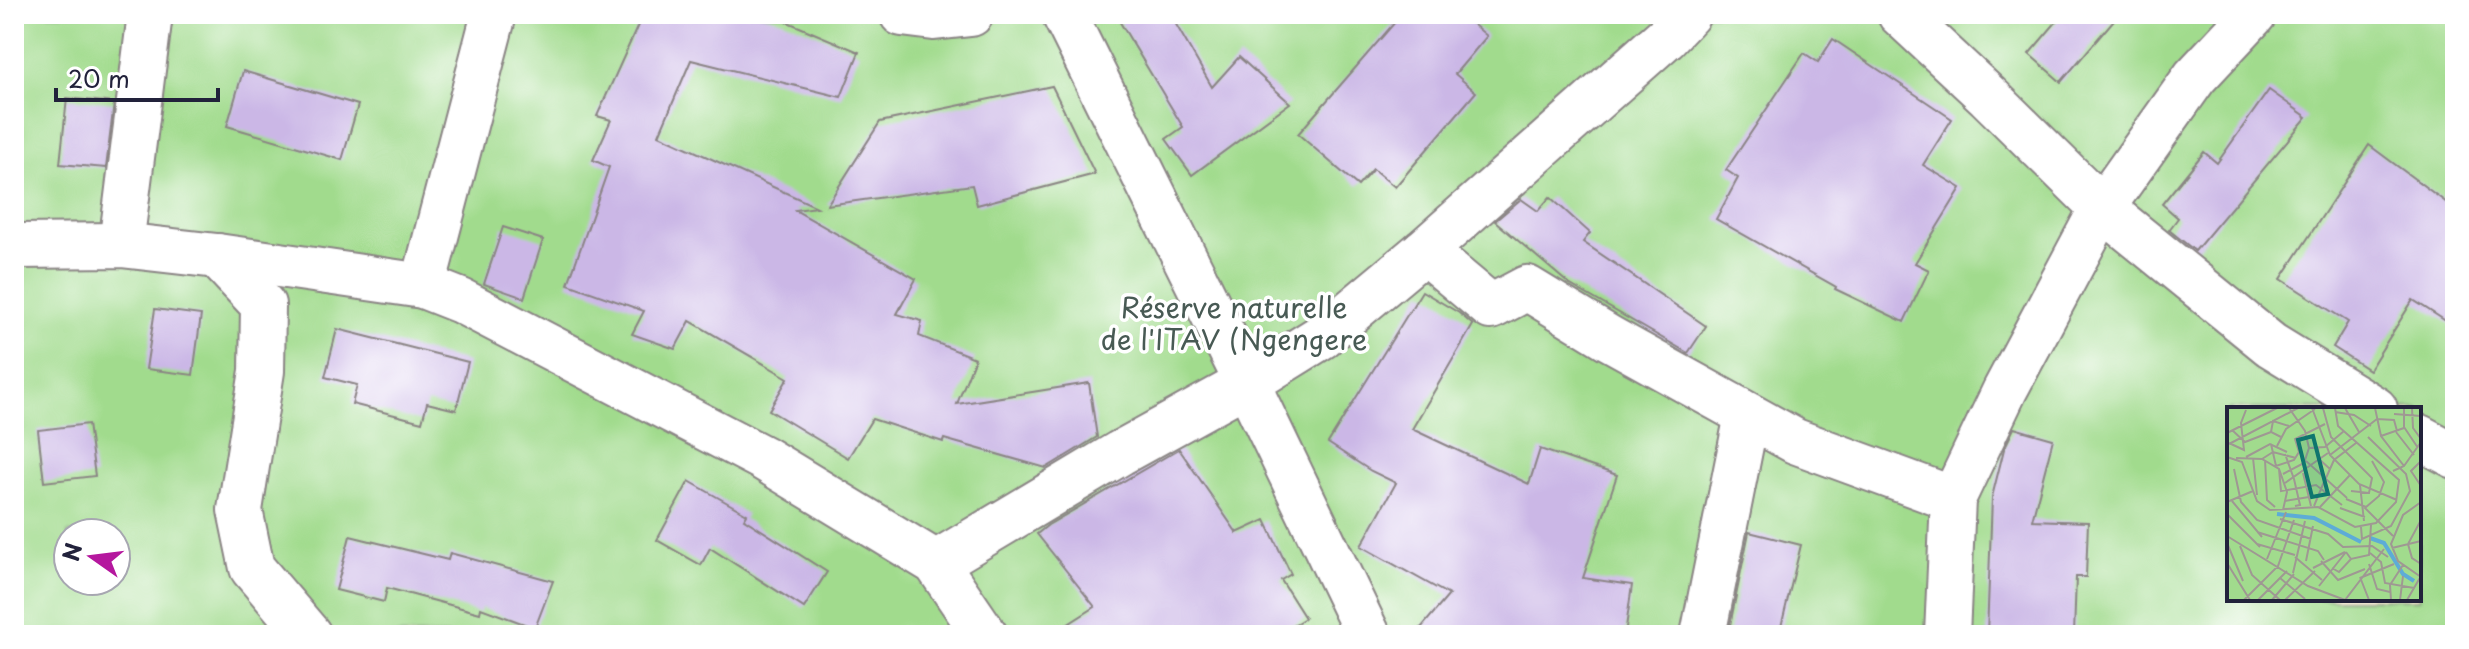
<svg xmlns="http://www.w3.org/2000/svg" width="2469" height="649" font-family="'Playpen Sans',sans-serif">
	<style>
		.green { fill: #a1db8d; stroke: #627e64; stroke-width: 2; fill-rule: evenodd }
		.building { fill: #cbb7e6 }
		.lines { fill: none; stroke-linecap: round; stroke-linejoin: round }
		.minor-casing { stroke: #8a8484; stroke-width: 48 }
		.minor { stroke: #fff; stroke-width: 44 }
		.labels { text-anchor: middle; stroke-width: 7; stroke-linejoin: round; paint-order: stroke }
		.park-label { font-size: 28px; fill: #485a54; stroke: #fff }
		.inset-river { fill: none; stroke: #5dacd7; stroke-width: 4 }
		.inset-road { fill: none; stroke: #9f9893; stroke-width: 2 }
		.view { fill: #0f766e; fill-opacity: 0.15; stroke: #0f766e; stroke-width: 4 }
		.inset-edge { fill: none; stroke: #22223b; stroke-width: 4 }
	</style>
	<rect width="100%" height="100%" fill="#fff"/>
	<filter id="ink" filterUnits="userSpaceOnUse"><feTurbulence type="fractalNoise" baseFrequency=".0125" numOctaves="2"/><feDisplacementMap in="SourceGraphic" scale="16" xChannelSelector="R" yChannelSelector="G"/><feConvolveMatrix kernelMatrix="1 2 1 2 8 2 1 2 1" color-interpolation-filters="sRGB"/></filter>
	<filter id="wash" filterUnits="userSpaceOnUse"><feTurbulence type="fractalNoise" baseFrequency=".006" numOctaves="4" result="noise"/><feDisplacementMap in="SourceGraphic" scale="32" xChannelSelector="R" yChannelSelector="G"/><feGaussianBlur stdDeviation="1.8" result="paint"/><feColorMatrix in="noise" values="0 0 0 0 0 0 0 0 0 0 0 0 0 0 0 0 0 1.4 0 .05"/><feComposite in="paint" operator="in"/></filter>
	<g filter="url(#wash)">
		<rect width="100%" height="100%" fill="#f3e6cd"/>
		<path class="green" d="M14,14h2441v621h-2441zM2229,409h190v190h-190zM68,533h48v48h-48z"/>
		<g id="blocks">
			<g class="building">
				<path d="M643,14h116l24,6 76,32 -18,45 -150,-37 -32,75 158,72 -22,3 121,69 -19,35 25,7 -3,15 56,22 -18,46 132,-21 8,54 -51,31 -102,-29 -1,3 -71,-23 -24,39 -79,-48 19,-32 -98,-57 -15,28 -43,-15 12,-23 -76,-27 41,-117 -16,-7 18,-40 -14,-4z"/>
				<path d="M1115,14h55l42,73 27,-30 51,46 -98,72 -26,-36 17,-12z"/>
				<path d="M1402,14h59l26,22 -32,38 21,18 -81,95 -22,-18 -15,17 -60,-52z"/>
				<path d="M2063,14h56l-58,68 -32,-28z"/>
				<path d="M1833,39l119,80 -29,46 38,23 -46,75 14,7 -25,52 -69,-33 1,-2 -120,-68 22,-41 -12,-8 78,-117 14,9z"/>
				<path d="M243,71l115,34 -16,55 -115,-34z"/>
				<path d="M1052,86l43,88 -118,31 -5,-20 -145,20 53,-83z"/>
				<path d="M2269,90l38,27 -112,134 -26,-21 9,-12 -16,-14 42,-52 13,11z"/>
				<path d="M67,98l47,5 -8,65 -46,-4z"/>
				<path d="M2369,145l86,64v118l-42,-27 -44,70 -36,-23 15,-25 -67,-43z"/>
				<path d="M1550,197l40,36 -7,9 123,84 -18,27 -119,-69 -74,-63 26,-22 17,12z"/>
				<path d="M503,227l40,13 -19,58 -40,-14z"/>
				<path d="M1422,291l37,22 14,12 -61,104 117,55 11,-35 77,26 -34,103 49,7 -7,50h-210l34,-40 -88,-49 35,-63 -25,-12 -43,-28z"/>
				<path d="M155,309l46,6 -8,60 -47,-6z"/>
				<path d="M337,329l131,33 -12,48 -29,-7 -5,19 -70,-18 5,-19 -32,-8z"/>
				<path d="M88,424l7,52 -51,6 -6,-52z"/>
				<path d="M2014,428l39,11 -21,81 56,2 -2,55h-10l-2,58h-87l5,-138 12,-48z"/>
				<path d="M1179,449l58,84 28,-13 26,54 -10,6 24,38 -28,17h-226l44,-28 -58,-73 11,-9z"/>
				<path d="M689,481l58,33 -3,5 83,53 -23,36 -94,-60 -9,17 -44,-25z"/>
				<path d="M1749,532l52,13 -22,90h-51z"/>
				<path d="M350,536l98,24 2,-7 103,28 -18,47 -54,-20 -1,5 -93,-25 -3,14 -48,-12z"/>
			</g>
		</g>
	</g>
	<g filter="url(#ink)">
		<use href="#blocks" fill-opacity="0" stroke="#8a8484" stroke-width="2"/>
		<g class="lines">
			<defs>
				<g id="minor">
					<path d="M902,14l32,4 37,-4"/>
					<path d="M1064,14l183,369 121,252"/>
					<path d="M1900,14l88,82 114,112 169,137 104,64"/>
					<path d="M121,245l29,-231"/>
					<path d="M14,246l107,-1 96,11 206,30 38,15 302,157 173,105 49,72"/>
					<path d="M1424,251l67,56 36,-19 82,50 186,103 158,58"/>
					<path d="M217,256l46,49 -1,66 -22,139 12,58 57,67"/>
					<path d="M423,286l71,-272"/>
					<path d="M2419,437l36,19"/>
					<path d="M936,563l184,-110 127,-70 74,-46 103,-86 242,-214 22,-23"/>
					<path d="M1703,635l44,-220"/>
					<path d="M1947,635l6,-136 52,-109 97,-182 93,-131 59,-63"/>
				</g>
			</defs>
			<use href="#minor" class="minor-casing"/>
			<use href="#minor" class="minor"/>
		</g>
	</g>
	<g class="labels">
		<g class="park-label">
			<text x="1234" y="318">Réserve naturelle<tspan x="1234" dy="32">de l'ITAV (Ngengere</tspan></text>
		</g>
	</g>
	<g transform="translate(2227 407)">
		<rect width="194" height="194" fill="#f3e6cd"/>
		<path d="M0,1h194v192h-194z" fill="#a1db8d"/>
		<path class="inset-river" d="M50,107l37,4 47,24M143,131l14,5 19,31 11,7"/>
		<path class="inset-road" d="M85,1l18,47 29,29 38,16M96,1l8,29 41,41 -3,15 -18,-2M118,1l14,24M148,1l6,28 23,30M177,1v19l14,21M185,1l1,20 8,11M108,5l19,3 17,11M167,7l27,2M5,23l13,12 26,-10M169,25l18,23M0,26l50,-25M154,29l23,-8M54,30l-10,-5 2,-11 16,5M2,36l15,7 -3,-27 5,-13M2,37l69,-36M44,37l5,22 18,-6 5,-8 -4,-13 30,-15M50,39l9,-17 29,-20M82,41l16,-1 19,-16M91,41l1,11 11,10M58,47l9,25 6,26 -5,1M103,48l47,-36 17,1 3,11M0,50l15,5 15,39 13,9 48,-3 37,20 21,-4 20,-21 3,-22 -61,-54 -3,-18M19,50l24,-13 17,8M9,51l26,1 17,10 8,23 -4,18M26,51l4,37M35,52l11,-7 23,6M38,53l2,40 8,7M79,54l41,37M194,54l-10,10 10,15M7,62l7,33 16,18 54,19M52,62l2,22 35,-6 26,20M166,64l11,-5 17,-24M76,66l8,33M56,67l21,-11 5,-15 -4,-17 -16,-23M99,71l8,-18 22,-17M58,76l43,-30M133,78l4,36M119,92l20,8 13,-11 5,-14 -12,-21M5,94l30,36M58,94l24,-4M0,95l26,-11M194,95l-18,13 -12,29 7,17 23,16M87,99l12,-29M93,100l30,-32M137,100l29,29M113,101l25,9M0,107l33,33M53,112l48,15 15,13 29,-1 16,11M194,113l-13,24 4,14 9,6M134,120l1,12 29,-13 19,-35 -4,-17 -38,-37M30,125l61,19 6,9M0,129l81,50 37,14 39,-51M0,136l16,38M30,137l38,11M13,139l12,29 28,25M165,141l29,-7M119,145l5,7 18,-4 2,-30M143,146l11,9 4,21 29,5M68,150l27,23M40,152l19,-47M79,154l7,-35M94,154l17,19 27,-11M0,156l23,37M142,157l8,25 13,3M86,161l32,-16M105,161l7,4 12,-13M66,166l12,-52M133,170l9,23M53,171l25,21M133,171l34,-14M92,179l27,-34M17,193l34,-34 16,-46M31,193l29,-29M45,193l22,-26M58,193l30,-29M164,193l-1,-15 13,-20M173,193l3,-24M180,193l14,-24"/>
		<path class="view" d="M86,29l15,58 -16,3 -14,-57z"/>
		<rect width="194" height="194" class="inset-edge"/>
	</g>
	<rect width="2469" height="649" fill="none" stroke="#fff" stroke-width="48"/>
	<g transform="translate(92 557) rotate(284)"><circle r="38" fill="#ffffff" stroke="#a7a7b1" stroke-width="2"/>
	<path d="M0-6L14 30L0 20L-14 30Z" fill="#b5179e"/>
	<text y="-12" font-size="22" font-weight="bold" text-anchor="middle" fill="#22223b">N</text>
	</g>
	<path d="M56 88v12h162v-12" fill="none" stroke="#22223b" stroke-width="4"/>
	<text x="68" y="88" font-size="24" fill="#22223b" stroke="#ffffff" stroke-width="6" paint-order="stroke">20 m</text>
</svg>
